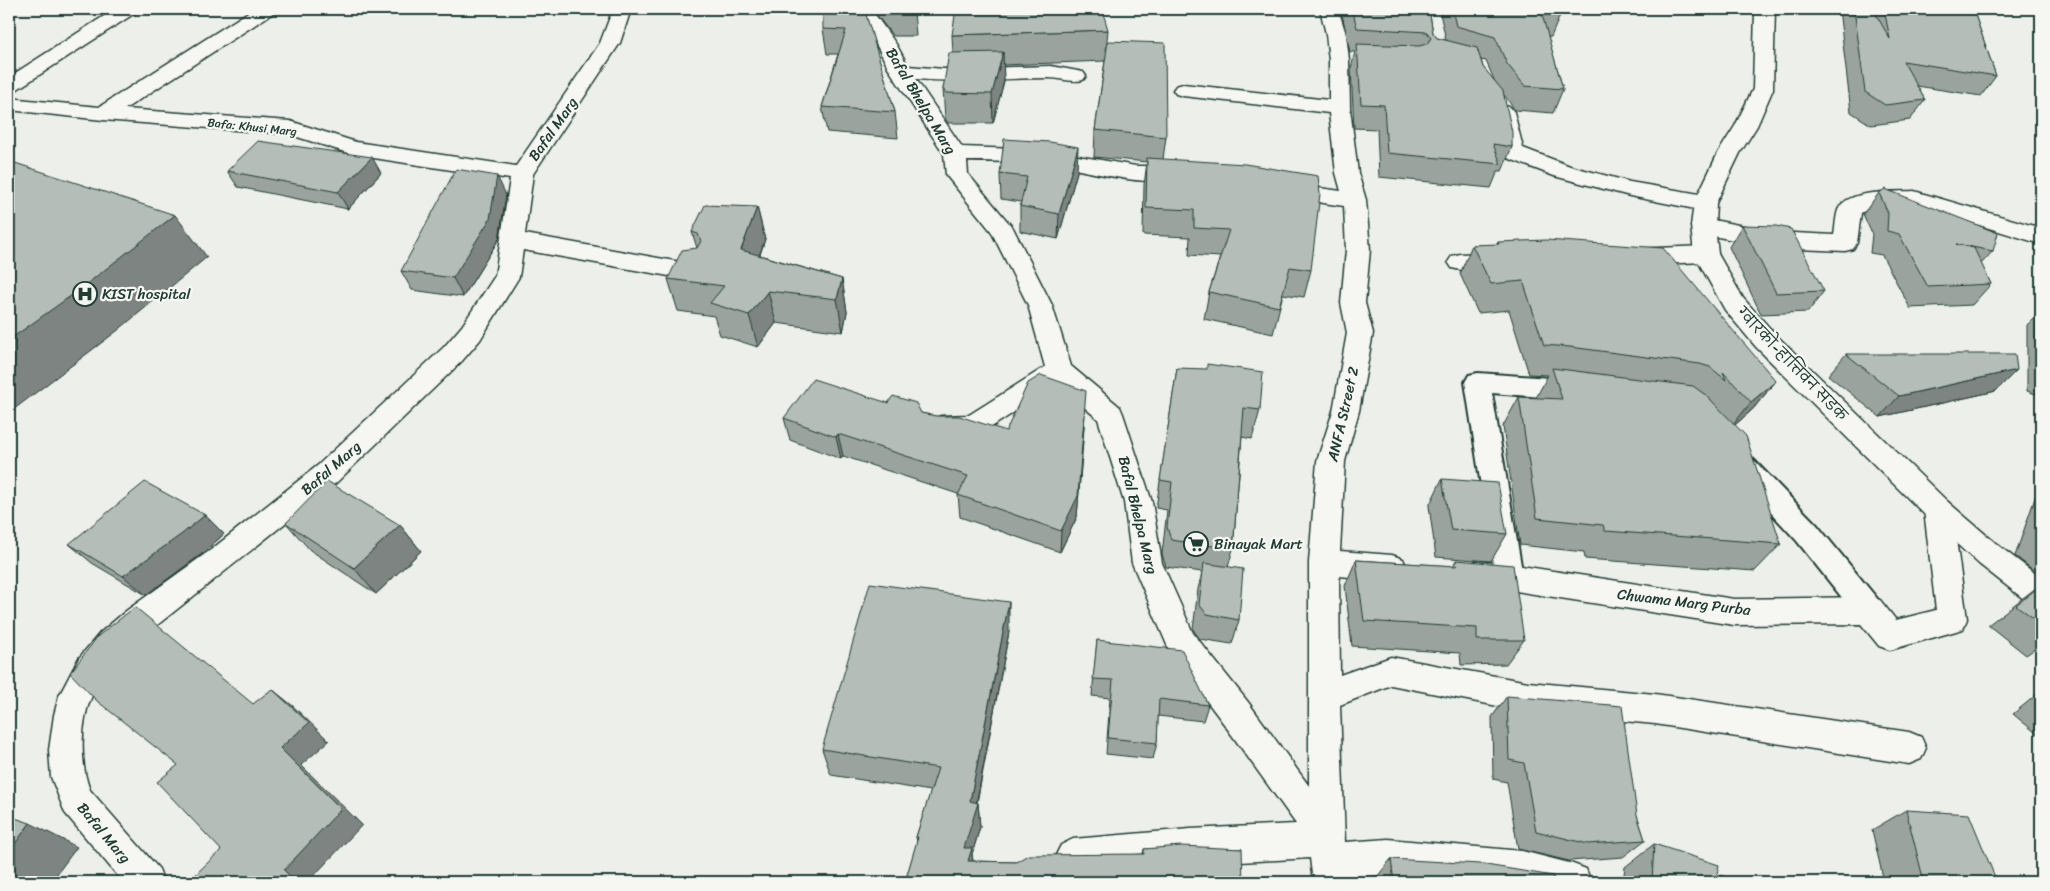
<svg xmlns="http://www.w3.org/2000/svg" width="2050" height="891" font-family="Sriracha,'Playpen Sans Deva',sans-serif">
	<style>
		.lines { fill: none; stroke-linecap: round; stroke-linejoin: round }
		.lane-casing { stroke: #1f3d34; stroke-width: 4 }
		.street-casing { stroke: #1f3d34; stroke-width: 3 }
		.secondary-casing { stroke: #1f3d34; stroke-width: 3 }
		.lane { fill: #f6f6f2; fill-rule: evenodd }
		.street { fill: #f6f6f2; fill-rule: evenodd }
		.secondary { fill: #f6f6f2; fill-rule: evenodd }
		.wall { fill: #9ba39e; stroke: #1f3d34; fill-rule: evenodd }
		.shaded-wall { fill: #7e8481; stroke: #1f3d34 }
		.building { fill: #b4bdb8; stroke: #1f3d34 }
		.labels { text-anchor: middle; stroke-width: 4.5; stroke-linejoin: round; paint-order: stroke }
		.far-street-label { font-size: 12px; fill: #1f3d34; stroke: #f6f6f2 }
		.street-label { font-size: 15px; fill: #1f3d34; stroke: #f6f6f2 }
		.poi-label { font-size: 15px; fill: #1f3d34; stroke: #f6f6f2; text-anchor: start }
	</style>
	<rect width="100%" height="100%" fill="#edefea"/>
	<filter id="ink" filterUnits="userSpaceOnUse"><feTurbulence type="fractalNoise" baseFrequency=".02" numOctaves="2"/><feDisplacementMap in="SourceGraphic" scale="10" xChannelSelector="R" yChannelSelector="G"/><feConvolveMatrix kernelMatrix="1 2 1 2 8 2 1 2 1" color-interpolation-filters="sRGB"/></filter>
	<g filter="url(#ink)">
		<g class="lines">
			<defs>
				<g id="lane">
					<path d="M1478,373l100,7 9,3 4,7 -4,7 -9,3 -86,-7 31,184 -4,9 -10,3 -10,-3 -4,-9 -30,-195 4,-7z"/>
					<path d="M1738,449l9,4 70,72 62,76 5,9 -5,9 -10,4 -10,-4 -62,-78 -68,-74 -4,-7 4,-7z"/>
				</g>
				<g id="street">
					<path d="M115,9h23l-3,4 -119,77 -7,2v-15z"/>
					<path d="M253,9h23l-3,4 -148,96 165,12 66,21 160,24 84,-123 13,-34h18l-11,34 -87,131 -8,60 172,31 9,2 3,6 -3,6 -9,2 -174,-31 -4,27 -39,63 -18,21 -125,121 -215,171c-12,14 -24,28 -31,45 -11,25 -11,67 -1,92l69,79 5,13h-41l-58,-69 -14,-36 -2,-27 5,-35 5,-19 20,-38 21,-25 26,-22 86,-62 105,-83 127,-119 18,-21 33,-50 15,-97 -156,-24 -66,-21 -185,-14 -94,-10v-12l90,9z"/>
					<path d="M852,9h19l25,35 12,22 36,3 107,-3 32,6 3,4 -3,4c-12,3 -22,-2 -34,-2 -45,0 -89,5 -133,1l46,68 81,3 93,16h47l8,2 3,5 -3,5c-44,12 -103,-9 -148,-14 -25,-3 -51,-2 -76,-3l1,13 45,54 39,77 19,61 49,41 3,7 29,88 10,61 31,70 55,69 61,84v-224l8,-101 16,-50 14,-78 -6,-30 5,-53 -2,-44 -62,-9 -8,-2 -3,-5 3,-5 8,-2 59,8 -5,-18 -7,-60 -146,-17 -7,-2 -3,-4 3,-4 7,-2 146,16v-40l-3,-26 -6,-25h18l8,25 3,26 1,48 8,65 8,27 4,50 -5,53 8,30 -14,78 -14,50 -5,90 52,4 11,4 4,9 -4,9 -11,4 -53,-5 1,99 51,-18 137,25 127,12 254,38 12,5 5,11 -5,11 -12,5 -254,-40 -127,-12 -137,-27 -51,20 5,137 43,-3 134,12 51,13 13,5 5,13h-119l-84,-7 -40,2 1,5h-36l-3,-24 -120,7 -117,10 -12,-6 -6,-12 6,-12 12,-6 117,-10 106,-5 -72,-100 -54,-72 -38,-89 -8,-61 -26,-83 -41,-35 -73,48c-16,6 -37,8 -53,2l-4,-7 4,-7 10,-4 28,-1 76,-48 -17,-62 -37,-74 -45,-56 -2,-21 -54,-83 -14,-27z"/>
					<path d="M1503,106l7,1 4,5 9,36 47,18 60,16 75,13 8,3 3,5 -3,5 -8,3 -75,-15 -76,-20 -49,-19 -3,-5 -10,-40 4,-5z"/>
					<path d="M1914,191l127,37v16l-127,-39 -46,4 -7,4 -4,30 -4,6 -8,2 -71,-3 -71,-14 -8,-2 -4,-6 4,-6 8,-2 71,14 60,3c2,-9 1,-25 8,-31 13,-14 53,-12 72,-13z"/>
					<path d="M1706,246l8,2 4,6 -4,6 -8,2 -75,3 -8,-2 -4,-6 4,-6 8,-2z"/>
					<path d="M1503,252l8,2 4,6 -4,6c-17,5 -42,7 -59,2l-4,-6 4,-6 8,-2z"/>
					<path d="M1938,498l10,4 4,8 15,109 -4,10 -73,21 -11,-4 -18,-22 -127,1 -225,-35 -32,-3 -11,-4 -4,-9 4,-9 11,-4 32,3 225,35 135,-2 11,3 16,20 40,-10 -12,-100 4,-8z"/>
				</g>
				<path id="secondary" d="M1755,9h20l-2,80 -16,37 -17,27 -24,50 -1,23 3,28 25,44 31,35 174,169 51,44 42,32v30l-11,-4 -51,-40 -51,-46 -172,-171 -31,-37 -31,-56 -3,-28 3,-23 24,-50 17,-27 18,-37z"/>
			</defs>
			<use href="#lane" class="lane-casing"/>
			<use href="#street" class="street-casing"/>
			<use href="#secondary" class="secondary-casing"/>
			<use href="#lane" class="lane"/>
			<use href="#street" class="street"/>
			<use href="#secondary" class="secondary"/>
		</g>
		<g class="wall">
			<path d="M864,9l31,103 3,26 -71,-6 -5,-25 16,-53h-11l-4,-25z"/>
			<path d="M872,9h41l1,2 2,25h-23z"/>
			<path d="M1341,9h88l4,24 4,5 9,2 -7,-31h121l1,4 -10,24h-3l15,52 -10,24 -38,-3 -11,-15 8,52 -10,24h-4l-7,17 -112,-11 -2,-48 -23,-1 -3,-60 4,-16h-5zM1481,60l5,1 9,21 -12,-15z"/>
			<path d="M1839,9h134l23,67 -15,20 -64,-10 8,14 -15,20 -39,5 -20,-13z"/>
			<path d="M1108,30l-2,20 60,87 -3,22 148,111 -7,27 -21,-3 -10,40 -69,-15 5,-27 11,-35 -31,-2 1,-18 -47,-2 1,-50 3,-23 -53,-5 1,-27 10,-69 -102,4 1,16 -11,42h-45l-3,-5 -2,-29 10,-36 -1,-18z"/>
			<path d="M227,171l154,2 -33,36 -110,-22z"/>
			<path d="M1077,172l-19,67 -38,-8v-25l1,-4 -20,-3 -1,-25z"/>
			<path d="M1879,193l114,58 -12,13 10,20 -19,21 -62,3 -28,-53 -12,-2 2,-19 -9,-20z"/>
			<path d="M506,195l-7,44 -36,58 -51,-7 -11,-19z"/>
			<path d="M757,207l8,32 -5,16 82,24 5,33 -4,20 -67,-9 -18,24 -38,-12 -6,-19 -36,-5 -10,-32 29,-31 -5,-16z"/>
			<path d="M1742,225l82,66 -16,21 -47,2 -32,-67z"/>
			<path d="M1498,242l278,139 -23,28 -18,16 46,119 -26,27 -170,-12 -1,-7 -64,-7 -17,-119 16,-29 17,1 12,-23 -19,-1 -20,-64 -31,3 -18,-39 12,-29h25z"/>
			<path d="M2041,311v85l-14,-5v-66z"/>
			<path d="M1846,354l150,37 -116,26 -52,-42z"/>
			<path d="M1177,368l83,42 -8,29 -10,-2 -9,112 -5,18 11,53 -7,24 -32,-5 -5,-7 -2,-3 5,-40 4,-17 -36,-5 -4,-13 5,-44 -11,-2z"/>
			<path d="M921,413l85,18 79,-17 -8,103 -17,35 -100,-35 -2,-23 -115,-38 -2,3 -51,-19 -6,-22z"/>
			<path d="M1442,479l65,55 -16,27 -55,-4 -7,-51z"/>
			<path d="M2041,488v88l-26,-20 22,-64z"/>
			<path d="M205,515l19,19 -21,19 -57,42 -54,-32 -23,-19z"/>
			<path d="M286,523l114,2 21,26 -45,43 -66,-44z"/>
			<path d="M1356,560l97,6 3,-6 68,80 -18,24 -45,1 -1,-12 -108,-7 -7,-60z"/>
			<path d="M2041,584v61l-15,10 -38,-30z"/>
			<path d="M1009,632l-32,171h1l2,24 -8,27 1,7 43,1 127,-8 1,-5h98l-337,33 12,-40 -1,-5 15,-46 -100,-16 -9,-26z"/>
			<path d="M1097,640l111,65 -5,16 -45,-5 -1,27 -4,16 -47,-5 4,-56 -18,-2z"/>
			<path d="M2041,691v46l-28,-23z"/>
			<path d="M1507,696l130,119 8,25 -22,17 -54,4 -51,-12 -11,-67 -14,-3 -1,-62z"/>
			<path d="M1906,810l91,72h-113l-12,-52z"/>
			<path d="M1654,844l63,30 23,8h-117l2,-15z"/>
			<path d="M1391,859l163,23h-177v-5z"/>
		</g>
		<g class="shaded-wall">
			<path d="M1003,52l1,29 -11,42 -1,-29z"/>
			<path d="M1078,147l-1,25 -19,67 1,-25z"/>
			<path d="M372,157l9,16 -33,36 -10,-17z"/>
			<path d="M497,176l9,19 -7,44 -36,58 -10,-19z"/>
			<path d="M757,207l8,32 -15,43 -9,-32z"/>
			<path d="M175,215l32,42 -90,74 -108,82v-73z"/>
			<path d="M842,279l5,33 -4,20 -6,-33z"/>
			<path d="M768,291l8,32 -18,24 -9,-32z"/>
			<path d="M2017,370l-21,21 -116,26 19,-21z"/>
			<path d="M1776,381l-23,28 -24,21 22,-28z"/>
			<path d="M1085,414l-8,103 -17,35 1,-21z"/>
			<path d="M838,434l5,22 -2,3 -5,-22z"/>
			<path d="M205,515l19,19 -21,19 -57,42 -23,-19z"/>
			<path d="M400,525l21,26 -45,43 -22,-26z"/>
			<path d="M1009,602v30l-35,183 4,-12 2,24 -8,27 2,17 -6,-4 -4,-19 6,-47z"/>
			<path d="M272,689l21,17 36,35 -28,24 61,60 -54,57h-13l-11,-12z"/>
			<path d="M30,823l47,24 -26,35h-42v-30z"/>
		</g>
		<g class="building">
			<path d="M823,9h41l1,2 30,101 -73,-5 24,-77 -23,-1z"/>
			<path d="M888,9h25l1,2h-24z"/>
			<path d="M956,9h146l6,21 -156,5z"/>
			<path d="M1352,9h77l4,24 4,5 40,10 6,19 20,24 9,41v15l-19,-3 8,20 -114,-11 -3,-48 -23,-1 -4,-60 62,2 8,-2 4,-6 -4,-6 -70,-4z"/>
			<path d="M1452,9h108l1,4 -20,-2 22,78 -38,-3 -18,-22 -12,-27 -39,-11z"/>
			<path d="M1854,9h19l17,30 -6,-30h89l23,67 -93,-15 22,39 -40,5 -20,-13z"/>
			<path d="M1108,41l57,2 1,94 -71,-7z"/>
			<path d="M1003,52l-11,42 -46,-1 -3,-4 6,-36z"/>
			<path d="M1004,139l46,3 28,5 -19,67 -39,-8 7,-29 -27,-3z"/>
			<path d="M258,141l114,16 -34,35 -111,-21z"/>
			<path d="M1147,158l98,6 73,12 2,18 -9,76 -21,-3 -11,40 -70,-15 20,-62 -35,-2v-18l-48,-2z"/>
			<path d="M9,161l166,54 -96,75 -70,50z"/>
			<path d="M456,169l41,7 -7,43 -37,59 -52,-7z"/>
			<path d="M1885,189l113,44 -5,18 -37,-7 18,4 17,36 -63,3 -29,-53 -12,-3 1,-18 -9,-20z"/>
			<path d="M705,205l52,2 -16,43 101,29 -5,20 -69,-8 -19,24 -39,-12 14,-17 -56,-7 14,-29 15,-2 4,-7 -3,-7 -6,-2z"/>
			<path d="M1742,225l34,1 15,3 33,62 -48,2z"/>
			<path d="M1546,240l117,8 113,133 -25,21 -28,-30 3,8 -16,-13 -10,-3 -130,-17 -26,-2 -21,-64 -32,3 -19,-39 27,-1 -1,-2z"/>
			<path d="M1846,354h169l2,16 -118,26z"/>
			<path d="M1207,364l56,8 -3,38 -16,-2 -11,141 -62,-9 -4,-13 5,-45 -12,-2 17,-112 30,1z"/>
			<path d="M1552,368l141,18 14,10 39,40 35,108 -176,-13 -2,-6 -66,-7 -18,-121 43,2z"/>
			<path d="M1041,375l45,16 -8,105 -17,35 -103,-36 10,-19 -130,-42 -2,3 -52,-19 29,-39 75,24 5,-7 23,7 5,10 15,3h23l47,15 22,-48z"/>
			<path d="M1442,479l56,4 9,51 -56,-4z"/>
			<path d="M327,481l73,44 -46,43 -68,-45z"/>
			<path d="M145,482l60,33 -23,19 -59,42 -54,-32z"/>
			<path d="M1356,560l101,6 -1,-6 57,5 11,75h-47v-12l-113,-7z"/>
			<path d="M1204,563l39,6 -4,51 -32,-6 -6,-7 -2,-3z"/>
			<path d="M870,583l139,19 -39,199 8,2 -14,45h8l-4,13 48,1 12,-7 116,-1v-5l37,-3 61,3 1,33h-338l13,-45h-2l22,-69 -116,-19z"/>
			<path d="M2041,585v39l-25,-19z"/>
			<path d="M135,607l118,97 19,-15 37,34 -29,25 61,61 -57,61 11,12h-93l-6,-8 25,-24 -64,-68 21,-17 -81,-64 -27,-28 28,-37z"/>
			<path d="M1097,640l85,10 26,55 -49,-6 -2,44 -49,-5 5,-58 -20,-1z"/>
			<path d="M1507,696l115,10 15,109 8,25 -57,4 -52,-13 -12,-68 -15,-3z"/>
			<path d="M1906,810l63,4 28,68h-73z"/>
			<path d="M9,816l21,7 -21,29z"/>
			<path d="M1654,844l65,21 -2,9 23,8h-88z"/>
			<path d="M1391,859l89,5 73,12 1,6h-160z"/>
		</g>
	</g>
	<defs>
		<symbol id="hospital-ring" viewBox="-11 -11 22 22"><circle r="9.5" fill="#f6f6f2" stroke="#1f3d34" stroke-width="1.5"/><path d="M-5-5h3v3.5h4V-5h3V5h-3V1.5h-4V5h-3Z" fill="#1f3d34"/></symbol>
		<symbol id="supermarket-ring" viewBox="-11 -11 22 22"><circle r="9.5" fill="#f6f6f2" stroke="#1f3d34" stroke-width="1.5"/><path d="M-6-5.5h2.5l.6 2H6L4.5 2H-2.5L-4.4-4H-6ZM-1.5 3.2a1.3 1.3 0 1 0 .1 0ZM3 3.2a1.3 1.3 0 1 0 .1 0Z" fill="#1f3d34"/></symbol>
	</defs>
	<g fill-rule="evenodd">
		<use href="#hospital-ring" x="71" y="280" width="28" height="28"/>
		<use href="#supermarket-ring" x="1182" y="530" width="28" height="28"/>
	</g>
	<g class="labels">
		<g class="far-street-label">
			<text transform="translate(252 127) rotate(6)" y="4">Bafa: Khusi Marg</text>
		</g>
		<g class="street-label">
			<text transform="translate(921 101) rotate(59)" y="5">Bafal Bhelpa Marg</text>
			<text transform="translate(553 129) rotate(-55)" y="5">Bafal Marg</text>
			<text transform="translate(1792 364) rotate(46)" y="5">ग्वारको-हात्तिवन सडक</text>
			<text transform="translate(1343 414) rotate(-77)" y="5">ANFA Street 2</text>
			<text transform="translate(331 468) rotate(-41)" y="5">Bafal Marg</text>
			<text transform="translate(1138 515) rotate(76)" y="5">Bafal Bhelpa Marg</text>
			<text transform="translate(1684 602) rotate(7)" y="5">Chwama Marg Purba</text>
			<text transform="translate(104 833) rotate(50)" y="5">Bafal Marg</text>
		</g>
		<g class="poi-label">
			<text x="102" y="299">KIST hospital</text>
			<text x="1214" y="549">Binayak Mart</text>
		</g>
	</g>
	<rect width="2050" height="891" fill="none" stroke="#f6f6f2" stroke-width="30"/>
	<rect x="15" y="15" width="2020" height="861" fill="none" stroke="#1f3d34" stroke-width="2" filter="url(#ink)"/>
</svg>
